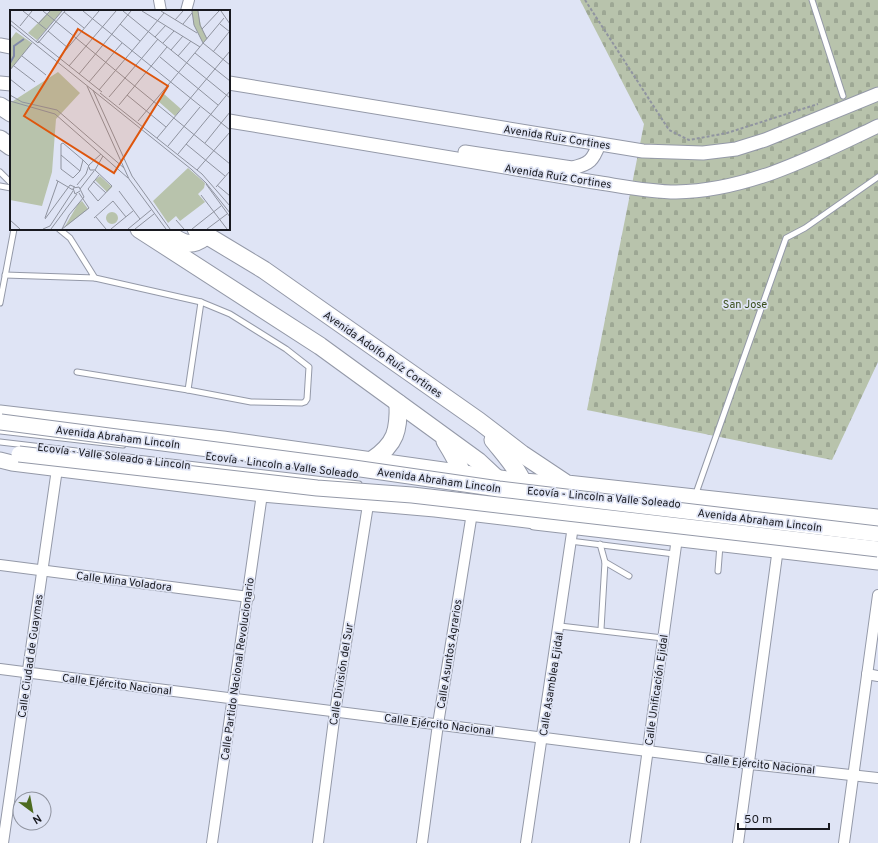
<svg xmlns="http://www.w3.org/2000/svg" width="878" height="843" font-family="Overpass,sans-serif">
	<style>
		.cemetery { fill: url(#cemetery-stones) }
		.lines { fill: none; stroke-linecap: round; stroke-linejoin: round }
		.service-casing { stroke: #9499a8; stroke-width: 7 }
		.minor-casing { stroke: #9499a8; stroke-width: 12 }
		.tertiary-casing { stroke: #9499a8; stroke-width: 15 }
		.secondary-casing { stroke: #9499a8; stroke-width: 17 }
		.primary-casing { stroke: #9499a8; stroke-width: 19 }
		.path { stroke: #9094a0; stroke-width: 2; stroke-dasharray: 3 2; stroke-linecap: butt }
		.service { stroke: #fff; stroke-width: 5 }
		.minor { stroke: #fff; stroke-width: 10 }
		.tertiary { stroke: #fff; stroke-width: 13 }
		.secondary { stroke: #fff; stroke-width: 15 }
		.primary { stroke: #fff; stroke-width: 17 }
		.secondary-bridge-casing { stroke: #9499a8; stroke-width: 17; stroke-linecap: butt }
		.secondary-bridge { stroke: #fff; stroke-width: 15 }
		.labels { text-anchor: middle; stroke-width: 3.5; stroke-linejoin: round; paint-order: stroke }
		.street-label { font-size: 11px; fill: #18191f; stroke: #dfe4f5 }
		.park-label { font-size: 11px; fill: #3a4f1d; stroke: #dfe4f5 }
		.inset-river { fill: none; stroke: #8089a9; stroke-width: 2 }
		.inset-road { fill: none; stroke: #8f939f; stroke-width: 1 }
		.view { fill: #de560d; fill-opacity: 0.15; stroke: #de560d; stroke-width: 2 }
		.inset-edge { fill: none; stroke: #18191f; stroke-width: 2 }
	</style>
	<defs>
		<pattern id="cemetery-stones" width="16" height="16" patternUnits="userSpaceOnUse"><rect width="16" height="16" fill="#b8c3ac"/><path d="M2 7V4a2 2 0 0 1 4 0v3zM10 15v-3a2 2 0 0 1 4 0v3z" fill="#9da794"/></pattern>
	</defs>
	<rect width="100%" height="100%" fill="#dfe4f5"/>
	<path class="cemetery" d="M580,0h298v362l-46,98 -245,-50 57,-286z"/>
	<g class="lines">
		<defs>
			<g id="service">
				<path d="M812,0l31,96"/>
				<path d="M0,172l11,11"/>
				<path d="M0,186l11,2"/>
				<path d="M5,275l90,3 -25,-40 -11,-9"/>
				<path d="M0,303l14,-74"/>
				<path d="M77,372l111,18 63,12 51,1 3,-1 2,-3 2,-32 -23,-18 -56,-35 -29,-12 -106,-24"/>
				<path d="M188,390l13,-88"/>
				<path d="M0,431l123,14"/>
				<path d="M0,442l359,42"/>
				<path d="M695,496l91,-258 19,-10 73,-51"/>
				<path d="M577,507l34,3"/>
				<path d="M570,541l104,13"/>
				<path d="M600,544l5,18 -4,67"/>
				<path d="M605,562l24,14"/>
				<path d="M718,571l2,-26"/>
				<path d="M560,626l103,12"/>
			</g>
			<g id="minor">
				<path d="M159,0l2,11"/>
				<path d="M186,11l3,-11"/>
				<path d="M0,565l249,32"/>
				<path d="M0,669l750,95 128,14"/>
				<path d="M867,674l11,2"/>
				<path d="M3,843l54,-374"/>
				<path d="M212,843l50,-349"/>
				<path d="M318,843l17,-131 33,-207"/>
				<path d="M422,843l16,-119 34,-211"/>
				<path d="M526,843l47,-317"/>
				<path d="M635,843l42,-305"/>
				<path d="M738,843l40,-295"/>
				<path d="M844,843l34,-248"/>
			</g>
			<g id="tertiary">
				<path d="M0,45l11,2"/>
				<path d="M0,83l11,1"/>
				<path d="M229,83l414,68 60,2 33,-4 29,-9 113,-46"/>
				<path d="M229,121l365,61c27,4 55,10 82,10 72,-1 139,-36 202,-66"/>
				<path d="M465,152l107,16c18,-4 21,-8 27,-24"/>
			</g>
			<g id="secondary">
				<path d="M0,413l223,26 299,42 45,3"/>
				<path d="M0,460l12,3 250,31 173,15 100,12"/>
			</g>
			<g id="primary">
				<path d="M0,106l11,7"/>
				<path d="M0,139l11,8"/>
				<path d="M139,229l181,117 158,115 30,28 27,32 343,40"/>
				<path d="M161,229c18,11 26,22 45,7"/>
				<path d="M196,229l68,41 215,151 43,33 45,30 311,34"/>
				<path d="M493,440c14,18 38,42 34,67"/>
				<path d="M445,441c15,24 24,44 27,72"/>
				<path d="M372,460c24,-16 27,-30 26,-57"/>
			</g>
		</defs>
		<use href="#service" class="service-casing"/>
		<use href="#minor" class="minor-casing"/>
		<use href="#tertiary" class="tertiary-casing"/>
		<use href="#secondary" class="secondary-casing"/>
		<use href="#primary" class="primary-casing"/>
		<path class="path" d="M585,0l84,130 20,10 38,-7 91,-29"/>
		<use href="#service" class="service"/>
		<use href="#minor" class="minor"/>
		<use href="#tertiary" class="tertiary"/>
		<use href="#secondary" class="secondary"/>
		<use href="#primary" class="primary"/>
		<defs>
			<g id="secondary-bridge">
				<path d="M1,422l346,45 152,22 379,45"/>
				<path d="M19,454l298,34 95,7 466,54"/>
			</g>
		</defs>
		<use href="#secondary-bridge" class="secondary-bridge-casing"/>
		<use href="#secondary-bridge" class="secondary-bridge"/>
	</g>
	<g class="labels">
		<g class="street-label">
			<text transform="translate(557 137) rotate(9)" y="4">Avenida Ruiz Cortines</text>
			<text transform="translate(558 176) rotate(9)" y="4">Avenida Ruíz Cortines</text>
			<text transform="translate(383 354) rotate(35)" y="4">Avenida Adolfo Ruíz Cortines</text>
			<text transform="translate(118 437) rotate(7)" y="4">Avenida Abraham Lincoln</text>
			<text transform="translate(114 456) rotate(7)" y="4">Ecovía - Valle Soleado a Lincoln</text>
			<text transform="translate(282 465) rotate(7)" y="4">Ecovía - Lincoln a Valle Soleado</text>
			<text transform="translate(439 480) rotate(8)" y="4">Avenida Abraham Lincoln</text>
			<text transform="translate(604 497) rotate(5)" y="4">Ecovía - Lincoln a Valle Soleado</text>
			<text transform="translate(760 520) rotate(7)" y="4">Avenida Abraham Lincoln</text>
			<text transform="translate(124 581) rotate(7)" y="4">Calle Mina Voladora</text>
			<text transform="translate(449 654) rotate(-81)" y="4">Calle Asuntos Agrarios</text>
			<text transform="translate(30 656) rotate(-82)" y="4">Calle Ciudad de Guaymas</text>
			<text transform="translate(237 669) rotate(-82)" y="4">Calle Partido Nacional Revolucionario</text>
			<text transform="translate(341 674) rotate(-81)" y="4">Calle División del Sur</text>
			<text transform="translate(117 684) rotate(7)" y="4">Calle Ejército Nacional</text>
			<text transform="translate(551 684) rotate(-81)" y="4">Calle Asamblea Ejidal</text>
			<text transform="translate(656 690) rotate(-82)" y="4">Calle Unificación Ejidal</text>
			<text transform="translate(439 724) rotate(7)" y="4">Calle Ejército Nacional</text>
			<text transform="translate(760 764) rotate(6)" y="4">Calle Ejército Nacional</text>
		</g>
		<g class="park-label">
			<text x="745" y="308">San Jose</text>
		</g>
	</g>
	<g transform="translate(10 10)">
		<rect width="220" height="220" fill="#dfe4f5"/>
		<path d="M6,22l16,11 -22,27v-30zM178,158l17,15 -1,5 -6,6 7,8 -25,19 -4,-5 -8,7 -15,-22z" fill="#b8c3ac"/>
		<path d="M48,62l22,21 -24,26 -4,53 -10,34 -32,-6v-97z" fill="#b8c3ac"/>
		<path d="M40,1h12l-25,29 -9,-7zM182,1h6l3,15 6,13 -4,4 -9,-18zM154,84l17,15 -6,7 -17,-15zM90,166l12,11 -5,5 -12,-12zM72,191l6,8 -24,19 14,-24zM96 208a6 6 0 1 1 12 0a6 6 0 1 1-12 0Z" fill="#b8c3ac"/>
		<path class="inset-river" d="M0,53l4,-7v-10l10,-7"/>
		<path class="inset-road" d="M13,1l24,19M33,1l187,153M73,1l147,119M113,1l107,87M132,1l58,36M151,1l36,22M182,1l2,14 9,18 27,22M188,1l2,14 7,14M211,1l9,13M54,2l20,16M0,10l28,23M165,10l8,-9M29,13l11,-12M0,14l181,145 15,14 24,30M110,14l20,17M173,14l9,-11M210,14l10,8M10,16l12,-15M192,19l17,-18M38,21l20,17M145,27l11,-12M28,31l64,51M26,32l26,-31M28,33l27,-32M153,33l11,-12M161,40l12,-14M203,42l16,-20M185,43l35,28M12,46l24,19M168,46l13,-15M150,47l58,48M49,48l40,-47M4,56l21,16M59,56l47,-55M0,60l22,-27M69,64l52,-63M0,69l15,12M79,72l33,-39M77,76l42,93 37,50M83,80l39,86 38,53M89,80l65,-77M90,83l102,81 28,32M0,85l12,7 35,8 67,58M117,85l39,32M99,87l49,-58M0,91l45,13 73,64M109,95l48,-58M128,111l86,-103M147,128l73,-87M195,133l25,-31M176,134l39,32M158,136l32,-39M168,144l52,-63M51,145l19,16M73,150l-3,11 -7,7 -12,-9v-25l2,-1 20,17 6,6M79,157l1,3h5l17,16 -14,15 -10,-12 11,-14M85,160l8,-14M187,160l33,-38M46,170l17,10M83,171l13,12M196,174l24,33M67,175l9,-11 3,-9 12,-11M207,175l13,11M206,177l14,-16M70,179l14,-18M109,181l21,28M191,185l26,34M86,207l10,12M35,208l13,-37M84,208l19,-17 13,16M35,209l25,-34 5,2M0,210l10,9M166,210l8,9M33,219l7,-3 23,-35M41,219l26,-35M52,219l7,-14 15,-18 -5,-10 -6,1 2,6 5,-3M52,219l27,-21 -10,-15M101,219l22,-18M118,219l23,-19M125,219l19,-15M182,219l29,-23M197,219l20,-15"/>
		<path class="view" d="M68,19l90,57 -54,87 -90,-57z"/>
		<rect width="220" height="220" class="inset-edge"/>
	</g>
	<g transform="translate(32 811) rotate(148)"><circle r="19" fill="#dfe4f5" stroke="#8f939f"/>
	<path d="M0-3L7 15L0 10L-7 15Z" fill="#4d6b20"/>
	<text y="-6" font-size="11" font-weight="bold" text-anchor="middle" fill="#18191f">N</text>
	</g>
	<path d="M738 823v6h91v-6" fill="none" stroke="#18191f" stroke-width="2"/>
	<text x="744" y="823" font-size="12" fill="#18191f" stroke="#dfe4f5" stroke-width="3" paint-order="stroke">50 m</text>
</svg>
